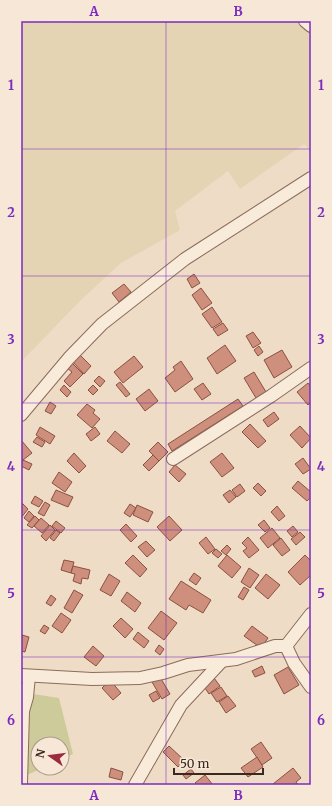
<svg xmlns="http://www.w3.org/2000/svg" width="332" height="806" font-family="Merriweather,serif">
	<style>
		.farmland { fill: #e5d4b4 }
		.green { fill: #cecb9a }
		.building { fill: #ce8f7c; stroke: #8b5141 }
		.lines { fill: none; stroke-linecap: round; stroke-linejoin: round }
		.minor-casing { stroke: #8b6c5c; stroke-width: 14 }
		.minor { stroke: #f9ebda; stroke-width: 12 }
		.grid { fill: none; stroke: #7b2cbf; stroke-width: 1; stroke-opacity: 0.55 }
		.neatline { fill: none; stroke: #7b2cbf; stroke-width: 1.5 }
		.grid-label { font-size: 13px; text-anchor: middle; font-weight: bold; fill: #7b2cbf }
	</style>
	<rect width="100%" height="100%" fill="#efdcc7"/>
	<path class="farmland" d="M79,21h219l13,12v118l-7,-7 -64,45 -12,-18 -53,40 5,19 -59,33 -41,38 -59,61v-340l50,1z"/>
	<path class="green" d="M21,689l12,5 26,4 14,56 -11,5v-15h-24v24h4l-21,10z"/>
	<g class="building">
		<path d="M194,274l6,9 -8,5 -5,-9z"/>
		<path d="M124,284l7,8 -12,10 -7,-9z"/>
		<path d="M201,288l11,15 -10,7 -10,-15z"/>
		<path d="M212,307l10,15 -10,6 -10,-14z"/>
		<path d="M223,323l5,7 -10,6 -5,-7z"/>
		<path d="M253,332l8,11 -8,5 -7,-12z"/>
		<path d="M225,345l11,16 -19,13 -10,-16z"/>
		<path d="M259,346l4,6 -5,4 -4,-6z"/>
		<path d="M282,350l10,17 -18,11 -10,-18z"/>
		<path d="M80,355l11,11 -7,8 -11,-12z"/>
		<path d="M134,356l9,11 -20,16 -9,-11z"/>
		<path d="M181,361l12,18 -18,13 -10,-14 10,-8 -2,-3z"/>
		<path d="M72,363l11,11 -13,13 -6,-6 8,-9 -5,-4z"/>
		<path d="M254,372l12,20 -10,6 -12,-20z"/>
		<path d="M99,376l6,5 -5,6 -6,-6z"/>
		<path d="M120,382l10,12 -4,3 -10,-12z"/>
		<path d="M203,383l8,11 -9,6 -8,-11z"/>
		<path d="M308,383l3,4v15l-3,3 -11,-13z"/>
		<path d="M64,385l7,7 -4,5 -7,-7z"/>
		<path d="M93,385l5,5 -5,5 -5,-5z"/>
		<path d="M149,389l9,12 -13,10 -9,-12z"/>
		<path d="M238,399l5,7 -71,45 -4,-7z"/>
		<path d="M50,402l6,4 -5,8 -6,-3z"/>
		<path d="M87,404l8,6 -2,3 7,6 -8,9 -15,-13z"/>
		<path d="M274,412l5,7 -11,8 -5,-7z"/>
		<path d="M250,424l16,17 -8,7 -16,-16z"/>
		<path d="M300,426l11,12 -9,10 -12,-13z"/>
		<path d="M40,427l15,9 -5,8 -14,-9z"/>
		<path d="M95,427l5,7 -9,7 -5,-7z"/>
		<path d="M115,431l15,13 -8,9 -15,-12z"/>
		<path d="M37,437l8,5 -3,5 -9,-5z"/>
		<path d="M21,440l11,13 -9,7 -2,-3z"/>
		<path d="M158,442l10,10 -9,9 -10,-10z"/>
		<path d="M74,453l12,13 -7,7 -12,-12z"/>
		<path d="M222,453l12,15 -12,9 -12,-15z"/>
		<path d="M153,455l6,6 -10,10 -6,-6z"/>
		<path d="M303,458l8,11 -8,5 -8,-10z"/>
		<path d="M23,460l9,4 -3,6 -8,-4z"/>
		<path d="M175,465l11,9 -7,8 -10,-10z"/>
		<path d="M59,472l13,10 -7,10 -13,-9z"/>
		<path d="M298,481l13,11v5l-4,4 -15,-13z"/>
		<path d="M258,483l8,8 -5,5 -8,-8z"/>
		<path d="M240,484l5,7 -8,6 -5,-7z"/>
		<path d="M56,490l17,7 -5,10 -17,-7z"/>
		<path d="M230,490l6,7 -7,6 -6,-8z"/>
		<path d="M35,496l8,5 -4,6 -8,-4z"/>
		<path d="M21,502l7,7 -7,9z"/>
		<path d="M45,502l5,3 -6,11 -6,-3z"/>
		<path d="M130,504l6,4 -6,9 -6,-4z"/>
		<path d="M137,505l16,7 -5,10 -15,-7z"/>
		<path d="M277,506l8,10 -6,5 -8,-9z"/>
		<path d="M29,511l5,5 -5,6 -5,-4z"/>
		<path d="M35,516l4,4 -7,8 -5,-3z"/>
		<path d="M169,516l13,14 -12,11 -13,-14z"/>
		<path d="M41,518l8,7 -7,8 -8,-7z"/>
		<path d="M264,520l6,8 -5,4 -7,-7z"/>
		<path d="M56,521l9,7 -4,5 -9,-7z"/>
		<path d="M126,524l11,12 -6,6 -11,-12z"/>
		<path d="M50,525l5,5 -9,11 -5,-5z"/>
		<path d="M293,526l5,6 -6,5 -5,-6z"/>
		<path d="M272,528l8,10 -12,10 -8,-10z"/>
		<path d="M56,530l4,3 -6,8 -4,-3z"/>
		<path d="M300,532l5,5 -9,8 -5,-6z"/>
		<path d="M206,537l9,12 -7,5 -9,-11z"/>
		<path d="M248,537l11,13 -10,8 -6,-7 4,-3 -5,-5z"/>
		<path d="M281,538l9,12 -8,6 -9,-11z"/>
		<path d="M146,541l9,9 -8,7 -9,-10z"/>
		<path d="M227,545l4,4 -5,6 -5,-4z"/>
		<path d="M216,549l6,5 -4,4 -6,-5z"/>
		<path d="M133,555l14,14 -7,8 -15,-14z"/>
		<path d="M227,555l14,12 -9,11 -14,-12z"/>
		<path d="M305,555l6,6v14l-11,10 -12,-13z"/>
		<path d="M64,560l10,2 -3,11 -10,-3z"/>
		<path d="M73,566l17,4 -2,9 -6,-1 -1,6 -8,-3 2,-7 -4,-1z"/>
		<path d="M249,568l10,7 -9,13 -9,-6z"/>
		<path d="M194,573l7,5 -5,7 -7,-5z"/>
		<path d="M109,574l11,7 -9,15 -11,-6z"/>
		<path d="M266,574l14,11 -12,14 -13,-11z"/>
		<path d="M181,581l30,19 -8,13 -14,-8 -3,5 -17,-11z"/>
		<path d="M244,587l5,3 -6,10 -5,-3z"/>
		<path d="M74,590l9,5 -11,18 -8,-5z"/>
		<path d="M127,592l14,11 -6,9 -14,-11z"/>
		<path d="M51,595l5,4 -5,7 -5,-3z"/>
		<path d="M161,611l16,12 -13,17 -16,-12z"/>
		<path d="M61,613l10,7 -9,13 -10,-7z"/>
		<path d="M121,618l12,11 -8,9 -12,-12z"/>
		<path d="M44,625l5,3 -4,6 -5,-3z"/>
		<path d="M252,626l16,12 -7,10 -17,-12z"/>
		<path d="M138,632l11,9 -5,7 -11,-9z"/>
		<path d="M22,635l7,2 -4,15 -4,-1z"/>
		<path d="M159,645l5,4 -4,6 -5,-4z"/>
		<path d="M93,646l11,10 -8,10 -12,-9z"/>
		<path d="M262,666l3,7 -10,4 -3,-6z"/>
		<path d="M288,667l11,18 -15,9 -10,-19z"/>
		<path d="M160,677l10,17 -8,5 -10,-17z"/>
		<path d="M214,678l6,8 -11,8 -6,-9z"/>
		<path d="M110,680l11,13 -8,7 -11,-12z"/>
		<path d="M221,687l6,9 -10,6 -6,-9z"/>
		<path d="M156,691l4,7 -7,4 -4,-7z"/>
		<path d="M228,696l8,10 -10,7 -7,-11z"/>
		<path d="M261,742l11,16 -10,7 -11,-16z"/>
		<path d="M169,746l15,14 -6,7 -15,-15z"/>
		<path d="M257,757l6,10 -15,10 -7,-9z"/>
		<path d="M111,768l12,4 -2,8 -12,-3z"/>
		<path d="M293,768l8,10 -5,4 2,3h-24l-1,-1z"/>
		<path d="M191,769l3,4 -8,6 -3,-4z"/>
		<path d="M205,775l8,10h-16l-2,-2z"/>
	</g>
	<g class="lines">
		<defs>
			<g id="minor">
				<path d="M305,21l6,5"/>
				<path d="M21,415l48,-57 33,-34 83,-65 126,-81"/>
				<path d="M173,459l98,-63 40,-28"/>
				<path d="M311,614l-25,32 8,17 17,24"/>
				<path d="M21,675l71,4 48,-1 23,-5 25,-8 48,-6 39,-13h11"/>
				<path d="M21,783l2,-72 4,-14 2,-21"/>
				<path d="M135,785l46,-80 41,-44"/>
			</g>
		</defs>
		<use href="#minor" class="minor-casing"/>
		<use href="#minor" class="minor"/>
	</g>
	<path class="grid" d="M166,21v764M21,149h290M21,276h290M21,403h290M21,530h290M21,657h290"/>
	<rect width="332" height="806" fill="none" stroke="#f6e7d6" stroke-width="44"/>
	<g transform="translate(50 756) rotate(284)"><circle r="19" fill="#f6e7d6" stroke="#ab9b8d"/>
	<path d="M0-3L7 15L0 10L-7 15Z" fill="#9b2b40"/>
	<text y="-6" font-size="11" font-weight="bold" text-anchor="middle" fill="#3b281f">N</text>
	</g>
	<path d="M174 768v6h89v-6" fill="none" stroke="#3b281f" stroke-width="2"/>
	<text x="180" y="768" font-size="12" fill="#3b281f" stroke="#f6e7d6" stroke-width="3" paint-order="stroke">50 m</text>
	<rect x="22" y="22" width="288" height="762" class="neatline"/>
	<g class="grid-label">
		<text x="94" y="16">A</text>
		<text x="238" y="16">B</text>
		<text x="11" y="90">1</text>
		<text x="321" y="90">1</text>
		<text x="11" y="217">2</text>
		<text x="321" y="217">2</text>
		<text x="11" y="344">3</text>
		<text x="321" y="344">3</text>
		<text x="11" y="471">4</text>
		<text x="321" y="471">4</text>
		<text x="11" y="598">5</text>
		<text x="321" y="598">5</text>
		<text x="11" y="725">6</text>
		<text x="321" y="725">6</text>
		<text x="94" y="800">A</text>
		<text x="238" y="800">B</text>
	</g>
</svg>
